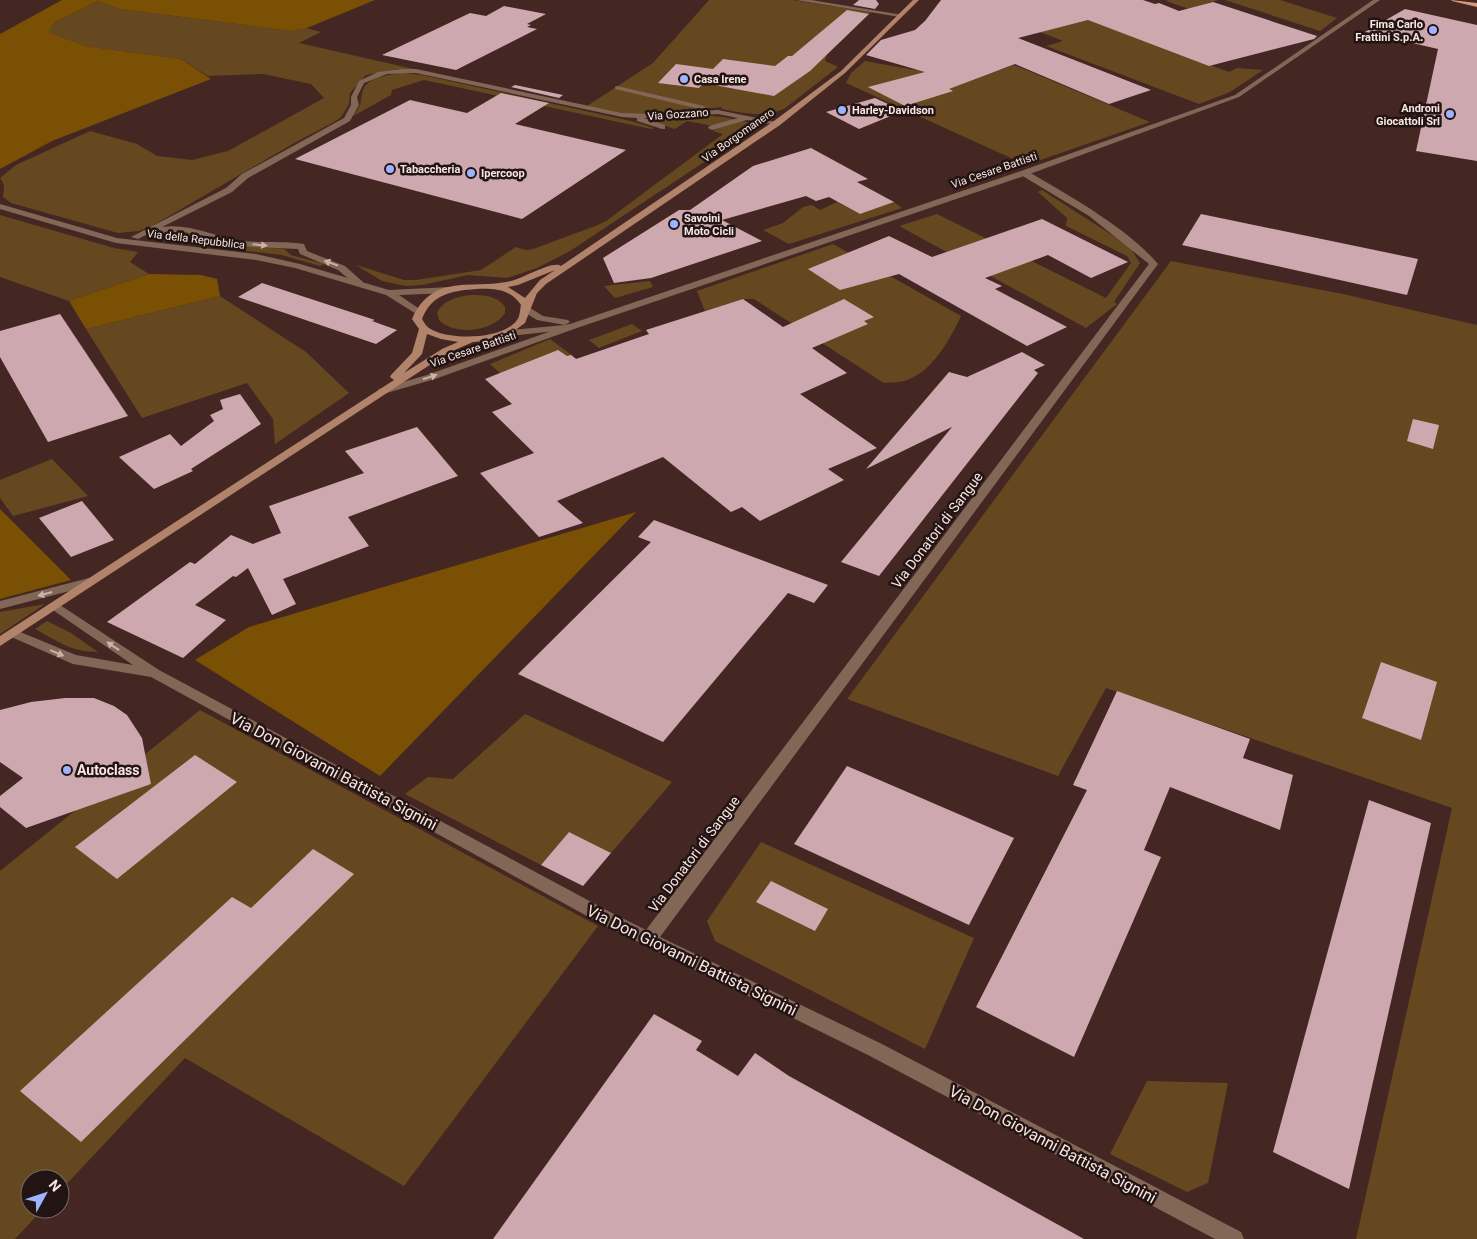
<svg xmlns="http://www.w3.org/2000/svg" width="1477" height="1239" font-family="Roboto,sans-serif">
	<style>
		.green { fill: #65481f }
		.forest { fill: #795004 }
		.building { fill: #cda8af }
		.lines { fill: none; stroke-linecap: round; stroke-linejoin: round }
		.minor { fill: #826656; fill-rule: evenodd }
		.tertiary { fill: #826656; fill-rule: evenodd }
		.secondary { fill: #b0836a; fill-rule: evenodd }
		.primary { fill: #d49a7a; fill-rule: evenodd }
		.oneway { fill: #c9b2aa }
		.poi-dot { fill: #9eb3fd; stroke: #211412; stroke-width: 2 }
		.labels { text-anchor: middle; stroke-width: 5; stroke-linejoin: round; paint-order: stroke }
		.far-poi-label { font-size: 11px; font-weight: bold; fill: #f9e5e2; stroke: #211412; text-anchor: start }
		.far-street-label { font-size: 11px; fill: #f9e5e2; stroke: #211412 }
		.street-label { font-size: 14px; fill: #f9e5e2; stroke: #211412 }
		.poi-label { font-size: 14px; font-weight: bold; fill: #f9e5e2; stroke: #211412; text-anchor: start }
		.near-street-label { font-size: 16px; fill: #f9e5e2; stroke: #211412 }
	</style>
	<rect width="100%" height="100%" fill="#442723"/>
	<g class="green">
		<path d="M709,0h83l79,12 -44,42 -2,7 13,6 -54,42c-21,9 -40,4 -62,0l-1,-2 -74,8h-15l-45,-9 66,-43z"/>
		<path d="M1168,0h50l-29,9 -23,-8z"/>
		<path d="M1225,0h55l57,18 -17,13z"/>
		<path d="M98,1l22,8 171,22 15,-3 15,4 -22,11 119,27 -20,-1 -32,6 -16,18 -1,11 -8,13 -7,5 -38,20 -144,84 -13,5 -21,2 -107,-30 -8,-6 1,-12 -4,-7 16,-13 74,-34 47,13 20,12 35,4 36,-9 96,-53 -13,-14 -48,-10 -55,2 -27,-17 -96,-13 -38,-14 8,-10z"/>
		<path d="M1088,20l141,52 8,-4 26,2 -33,22 -31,12 -153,-58 17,-5 -23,-9z"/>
		<path d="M954,52l46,18 14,-5 136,57 -124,43 -180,-82 5,-10 14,-12 50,9 16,-13z"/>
		<path d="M403,73l19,2 209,46 23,7 -3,1 -227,-49 -32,10 -1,5 -38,21c11,-14 6,-13 10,-26 5,-14 28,-15 40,-17z"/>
		<path d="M697,115l27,2 31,7 2,3 -187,124 -33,17 -30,10 -39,-3 -46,10 -16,1 -24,-5 -26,-16 48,15h12l65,-10 35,-23 10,3 7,-1 65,-24 8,-4 117,-87 -10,-3 5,-4 -31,-6 -12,8 -28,-9z"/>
		<path d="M1042,190l87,56 11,17 -26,39 3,2 -31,24 -187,-102 38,-12 169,84 25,-35 -4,-7 -61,-30 1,-8 -29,-26z"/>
		<path d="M837,202l23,12 34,-12 8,6 -113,36 -26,-14 20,-7 20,-16 9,-2 8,5z"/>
		<path d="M0,215l114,33 24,4 -8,10 19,12 -80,27 -69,-24z"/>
		<path d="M177,229c36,14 69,17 107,20l7,6 33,9 -4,2 -38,-11 -113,-13 -22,-4z"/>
		<path d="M833,244l128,72c-11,23 -28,55 -54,64 -7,3 -16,2 -23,3l-130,-84h-11l-38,12 -8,-20z"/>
		<path d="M1171,261l172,33 134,31v914h-121l96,-431 -346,-120 -48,88 -211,-77z"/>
		<path d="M650,281l3,6 -38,11 -11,-12z"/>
		<path d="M470,295c12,0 27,0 35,12v6c-12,19 -51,23 -66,7l-2,-8c7,-12 20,-15 33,-17z"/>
		<path d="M220,296l86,56 43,41 -74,51 -2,-25 -26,-36 -105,35 -56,-89z"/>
		<path d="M632,324l10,7 -43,17 -10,-8z"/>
		<path d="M550,339l43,32 -66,26 -37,-33z"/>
		<path d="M52,459l36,37 -75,20 -13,-18v-18z"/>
		<path d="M45,604l-45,30v-22z"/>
		<path d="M47,621l24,12 27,19c-28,0 -40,-11 -63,-23z"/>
		<path d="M200,710l398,216 -194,260 -219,-128 -125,133v-12h-30v30h13l-28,30h-15v-368z"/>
		<path d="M525,714l147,68 -61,71 -42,-21 -28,33 -136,-71 23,-17 25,2z"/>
		<path d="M761,842l213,96 -49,111 -210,-108 -8,-20z"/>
		<path d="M1147,1081l81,2 -20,100 -21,9 -77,-38z"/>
	</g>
	<g class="forest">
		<path d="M62,0h313l-68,28 -16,3 -171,-22 -22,-8 -43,21 -7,10 37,14 96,13 30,20 -159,62 -52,28v-135z"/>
		<path d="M149,274l52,1 16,4 3,17 -134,33 -17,-28z"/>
		<path d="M0,509l71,71 -71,19z"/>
		<path d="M636,512l-256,264 -185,-116 54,-33z"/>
	</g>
	<g class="building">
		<path d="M859,0h17l3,4 -4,5 -22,-4z"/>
		<path d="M941,0h202l12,4 4,-1 20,8 34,-9 104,34 -3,3 -105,27 -121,-46 -70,18 133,52 -42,14 -94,-40 -66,25 4,2 -48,15 -37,-19 57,-15 -59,-17 15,-15 34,-10 10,-9z"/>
		<path d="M504,6l42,8 -19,10 4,1 -4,2 10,2 -81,41 -74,-15 88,-42 16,3z"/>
		<path d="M1405,9l72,16v136l-61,-10 22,-102 -73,-17z"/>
		<path d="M847,10l22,4 -59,57 -36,25 -71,-13 -4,5 -41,-5 18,-19 37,5 10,-10 52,7 13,-10h4z"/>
		<path d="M515,85l48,10 -4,3 -48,-11z"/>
		<path d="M501,93l48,10 -34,21 111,26 -104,69 -227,-60 115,-59 57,13z"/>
		<path d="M875,98l28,13 -44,18 -33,-17z"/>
		<path d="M811,148l57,31 -11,3 37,20 -34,12 -31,-17 -13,4 -10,-5 -84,24 40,21 -111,37 -37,5 -11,-25 76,-48h11l63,-44z"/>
		<path d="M1201,214l217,45 -11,36 -225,-50z"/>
		<path d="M1042,219l86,43 -37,16 -43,-23 -63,23 17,8 -7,3 72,38 -40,19 -128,-72 -59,16 -32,-21 81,-33 43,21z"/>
		<path d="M262,283l113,37 -3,1 25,9 -21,14 -138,-47z"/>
		<path d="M743,299l40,28 61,-28 30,18 -10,4 4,3 -56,24 35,25 -47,21 77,54 -49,21 16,11 -84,41 -18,-14 -11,5 -68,-55 -106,44 26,22 -44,14 -59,-64 54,-20 -42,-41 20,-8 -27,-25 73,-29 9,6 4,-1 5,4 73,-25 -3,-4z"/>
		<path d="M60,314l68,102 -80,26 -48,-85v-26z"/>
		<path d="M1022,352l23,13 -11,5 4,3 -159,203 -38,-14 111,-135 -86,42 83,-97 18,5z"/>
		<path d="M240,394l21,30 -70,45 2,2 -39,18 -35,-32 51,-23 11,12 33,-25 -4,-6 13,-6 -3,-9z"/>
		<path d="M1413,419l26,6 -6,24 -26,-8z"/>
		<path d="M417,427l41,49 -110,41 21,29 -86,33 13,25 -24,11 -24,-47 -12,9 -3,-1 -38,29 31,15 -43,38 -76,-36 83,-60 5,2 36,-29 22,9 28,-11 -12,-27 95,-33 -19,-22z"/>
		<path d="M82,501l32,39 -43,17 -32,-39z"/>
		<path d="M654,520l174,65 -14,18 -26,-10 -125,149 -145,-68 133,-132 -13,-5z"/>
		<path d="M1381,662l56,20 -16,58 -59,-22z"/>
		<path d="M1117,691l133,48 -7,19 50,17 -13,55 -110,-43 -26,63 17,7 -87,200 -98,-50 111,-217 -14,-5z"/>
		<path d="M65,698h29l20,8 13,9 15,23 9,46 -125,44 -26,-21v-11l23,-18 -23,-16v-52l31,-8z"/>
		<path d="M195,755l42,27 -120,97 -42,-32z"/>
		<path d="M847,766l167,72 -45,87 -175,-81z"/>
		<path d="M1369,800l62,23 -82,366 -76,-37z"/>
		<path d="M569,832l42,21 -28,33 -42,-21z"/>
		<path d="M313,849l41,25 -273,268 -61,-51 212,-194 19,11z"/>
		<path d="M771,881l57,28 -13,22 -59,-29z"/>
		<path d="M654,1014l48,27 -6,9 42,26 17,-23 34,23 295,163h-591z"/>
	</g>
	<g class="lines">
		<g class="minor">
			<path d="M796,0h15l92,15 -3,2z"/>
			<path d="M401,69h15l206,44 31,1 65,-4 63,13 -4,2 -30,-5 -35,10 -4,-2 1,-2 29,-8 -20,-4 -74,4 21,7v4h-3l-25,-8v-3l-15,-1 -206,-44 -29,1 -23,9 -7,14 2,8 -9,16 -102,57 -16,14 -70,35c28,-4 53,10 80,14 20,2 43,0 62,3l3,7 38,15 18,16v4h-6l-19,-16 -38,-16 -2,-5 -46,-2 -29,-4 -38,-11 -23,1 -4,-4 -20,10 -7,-2 95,-49 16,-14 102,-56 7,-13v-8l8,-16 19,-9z"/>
			<path d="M617,86l87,20 4,2 -4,2 -89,-21v-2z"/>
			<path d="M1021,171h6c40,23 102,58 131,93l-498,673 220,106 361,189 3,7h-29l-347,-184 -270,-133 -447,-245 -78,-13 -64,-28 -2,-3 6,-4 63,26 57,10 -86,-59 6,-4 4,1 102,67 451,242 36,18 503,-666 -60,-48 -68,-41z"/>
			<path d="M571,324l5,3 -2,2 -139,50 -52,15 -5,-3 1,-2 48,-14z"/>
		</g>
		<g class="tertiary">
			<path d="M1373,0h7l-141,97 -212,78 -453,154 -73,8 -5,-3 5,-3 64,-6 -28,-5 -13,-8v-4h6l13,8 25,4 2,2 -5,3 5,-1 451,-153 214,-76z"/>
			<path d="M0,204l117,34 139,16 44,10 89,26 61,-3 4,3 -4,3 -51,2 22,15 2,2 -5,3 -32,-20 -91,-27 -39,-8 -140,-17 -116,-34z"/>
			<path d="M89,578l6,4 -2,3 -93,24v-8z"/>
		</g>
		<path class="secondary" d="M913,0h6l-74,73 -65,52 -234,159 -9,9 -12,30 -15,11 -24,7 -13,1 -25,11 -448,293v-10l394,-256 -4,-3 1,-2 21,-22 7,-24 -7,-10c21,-47 60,-29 99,-38 11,-2 42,-21 50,-15l213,-145 67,-50zM555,270l-15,10 -15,18 -17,-11 10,-2zM476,289c17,-1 35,0 45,16 -1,4 -1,12 -4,15 -14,20 -69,21 -88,8 -3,-2 -5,-6 -7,-9 10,-25 29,-28 54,-30zM427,334l14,5 17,3 -16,7 -38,24 18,-19z"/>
		<path class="primary" d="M1451,0l26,3v4l-25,-6z"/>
	</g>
	<defs><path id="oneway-solid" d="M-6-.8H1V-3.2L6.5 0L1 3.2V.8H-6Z" transform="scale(1.25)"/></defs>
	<g class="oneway">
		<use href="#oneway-solid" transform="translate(260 245) rotate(6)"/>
		<use href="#oneway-solid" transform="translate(331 263) rotate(-160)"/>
		<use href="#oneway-solid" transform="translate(430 377) rotate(-17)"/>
		<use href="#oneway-solid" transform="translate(45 594) rotate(165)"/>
		<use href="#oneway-solid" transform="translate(113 646) rotate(-146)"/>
		<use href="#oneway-solid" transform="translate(57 653) rotate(23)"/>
	</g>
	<g class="poi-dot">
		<circle cx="1433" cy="30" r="5"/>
		<circle cx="684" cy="79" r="5"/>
		<circle cx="842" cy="110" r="5"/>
		<circle cx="1450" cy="114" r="5"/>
		<circle cx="390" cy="169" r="5"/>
		<circle cx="471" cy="173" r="5"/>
		<circle cx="674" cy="224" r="5"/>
		<circle cx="67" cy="770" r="5"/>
	</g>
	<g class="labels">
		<g class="far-poi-label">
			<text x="1423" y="28" text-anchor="end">Fima Carlo<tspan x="1423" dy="13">Frattini S.p.A.</tspan></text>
			<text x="694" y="83">Casa Irene</text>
			<text x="1440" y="112" text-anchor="end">Androni<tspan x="1440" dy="13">Giocattoli Srl</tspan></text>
			<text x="852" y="114">Harley-Davidson</text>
			<text x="400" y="173">Tabaccheria</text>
			<text x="481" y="177">Ipercoop</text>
			<text x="684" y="222">Savoini<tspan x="684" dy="13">Moto Cicli</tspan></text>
		</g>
		<g class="far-street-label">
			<text transform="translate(678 114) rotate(-4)" y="4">Via Gozzano</text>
			<text transform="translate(738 135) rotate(-35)" y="4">Via Borgomanero</text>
			<text transform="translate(994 170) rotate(-19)" y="4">Via Cesare Battisti</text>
			<text transform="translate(196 239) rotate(7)" y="4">Via della Repubblica</text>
			<text transform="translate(473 349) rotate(-19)" y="4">Via Cesare Battisti</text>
		</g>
		<g class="street-label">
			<text transform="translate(937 530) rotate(-53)" y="5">Via Donatori di Sangue</text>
			<text transform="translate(694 854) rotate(-53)" y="5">Via Donatori di Sangue</text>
		</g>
		<g class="poi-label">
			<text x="77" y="775">Autoclass</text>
		</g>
		<g class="near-street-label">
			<text transform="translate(334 771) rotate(28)" y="6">Via Don Giovanni Battista Signini</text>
			<text transform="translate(692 960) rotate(26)" y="6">Via Don Giovanni Battista Signini</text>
			<text transform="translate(1053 1144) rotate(28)" y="6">Via Don Giovanni Battista Signini</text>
		</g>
	</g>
	<g transform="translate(45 1194) rotate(50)"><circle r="24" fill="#211412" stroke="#776865"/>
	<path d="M0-4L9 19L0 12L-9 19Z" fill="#9eb3fd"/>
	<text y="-8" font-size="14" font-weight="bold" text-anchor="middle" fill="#f9e5e2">N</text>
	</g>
</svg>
